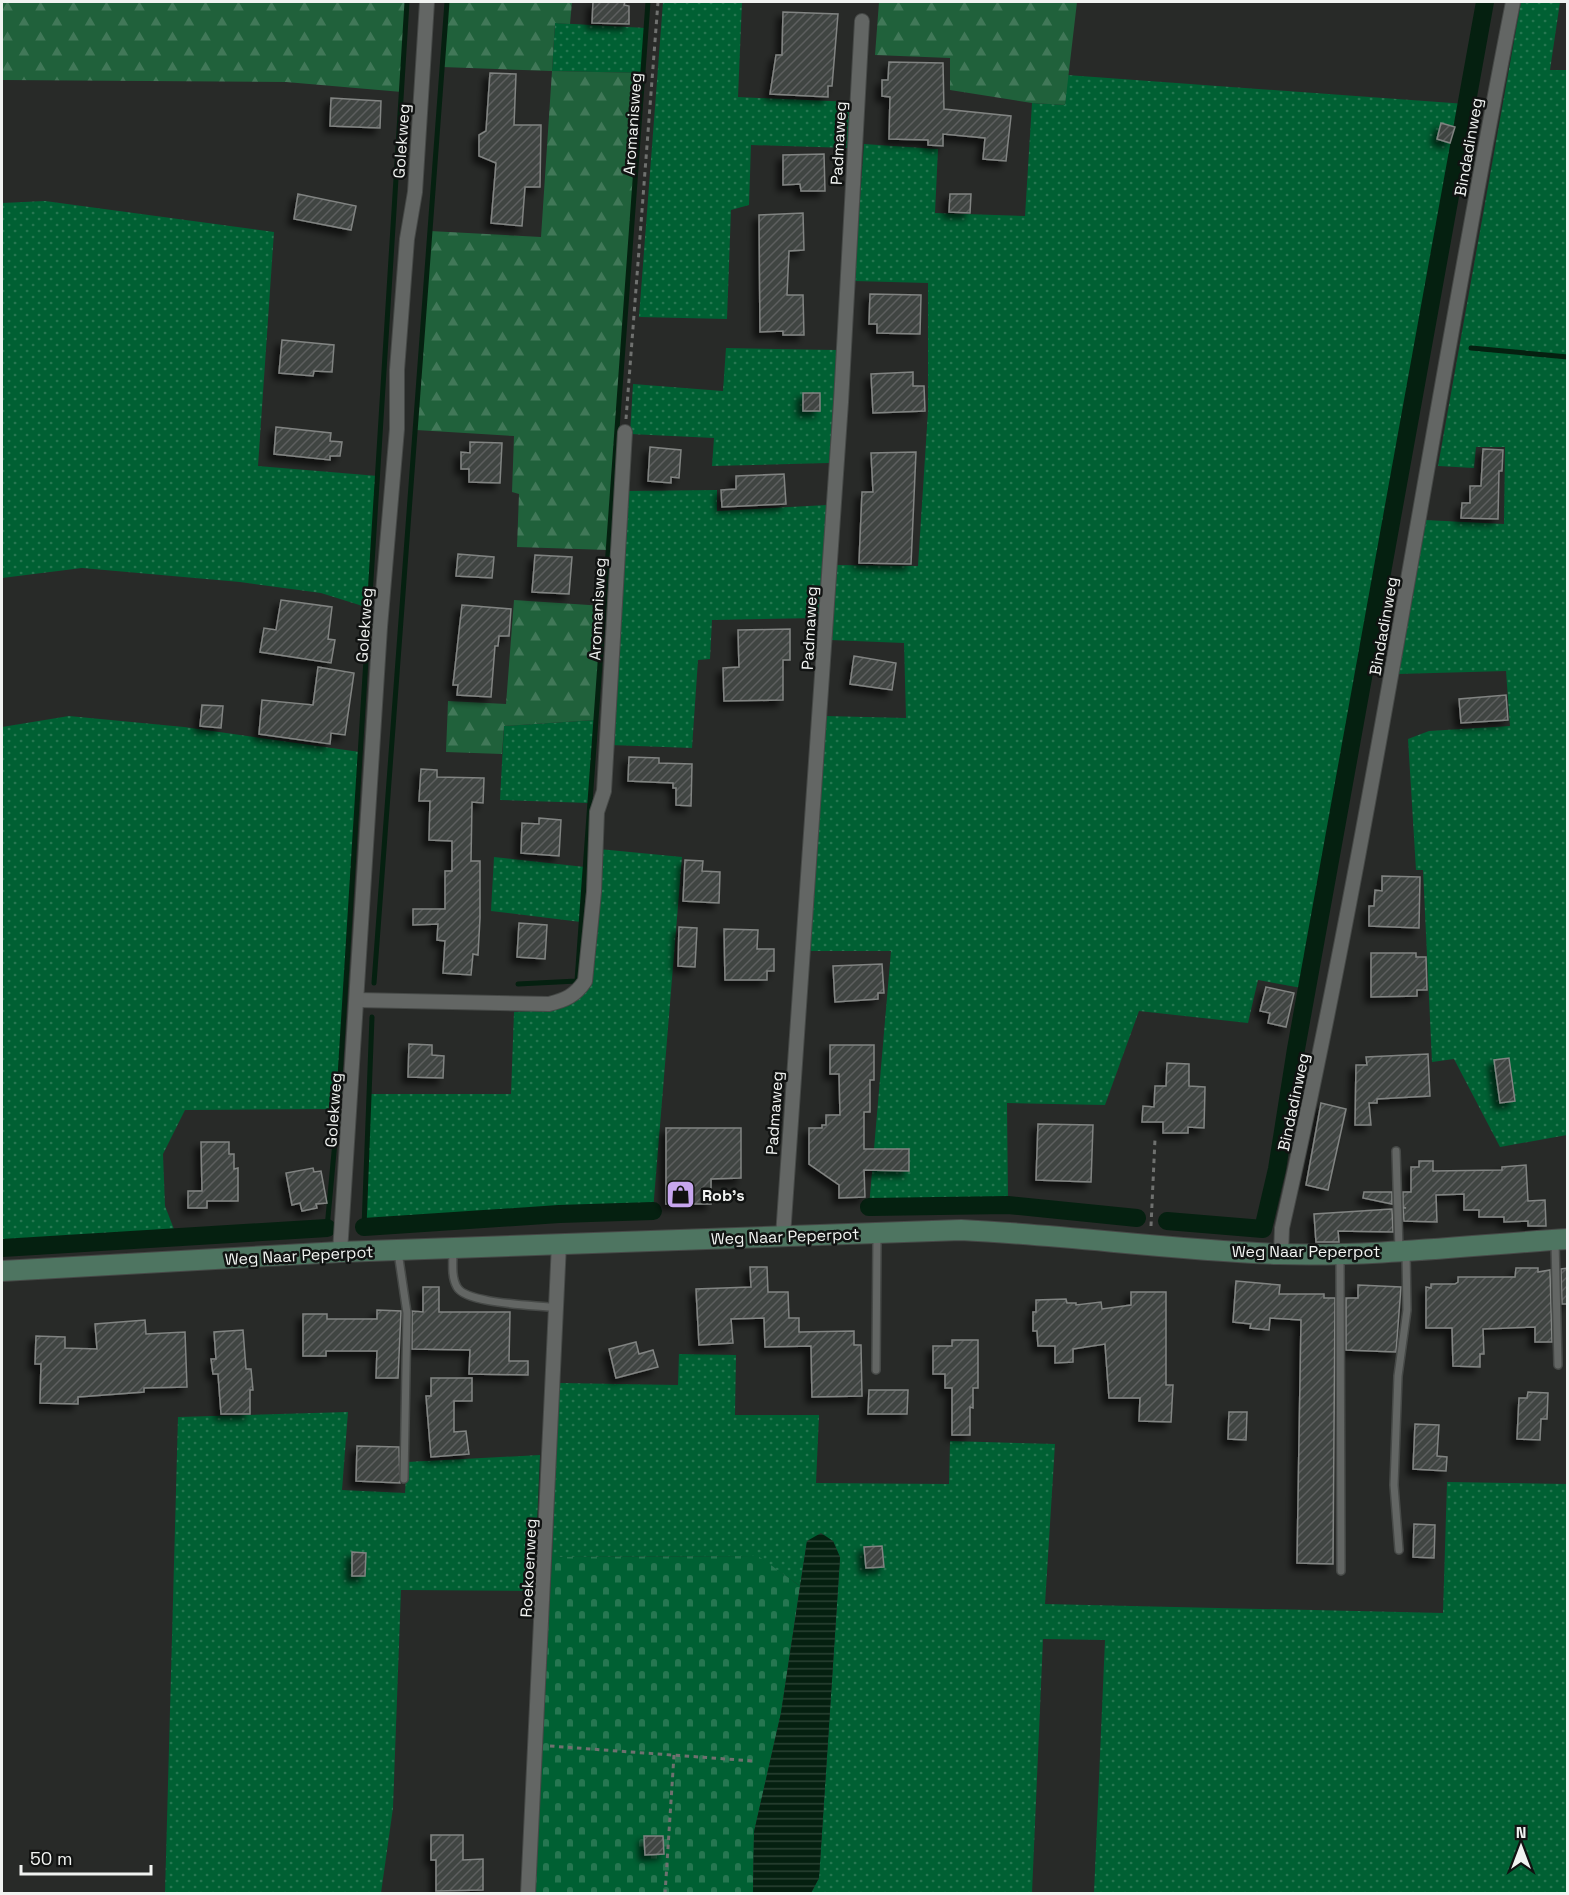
<svg xmlns="http://www.w3.org/2000/svg" width="1569" height="1895" font-family="'Space Grotesk',sans-serif">
	<style>
		.grass { fill: url(#grass-dots) }
		.forest { fill: url(#forest-firs) }
		.cemetery { fill: url(#cemetery-stones) }
		.water { fill: url(#water-rules) }
		.lines { fill: none; stroke-linecap: round; stroke-linejoin: round }
		.stream { stroke: #052010; stroke-width: 5 }
		.canal { stroke: #052010; stroke-width: 18 }
		.building { fill: url(#building-hatch); stroke: #818482; stroke-width: 1.5; filter: url(#shadow) }
		.lane-casing { stroke: #464947; stroke-width: 10 }
		.street-casing { stroke: #464947; stroke-width: 16 }
		.secondary-casing { stroke: #464947; stroke-width: 22 }
		.path { stroke: #6f716f; stroke-width: 3; stroke-dasharray: 4.5 4.5; stroke-linecap: butt }
		.lane { stroke: #636664; stroke-width: 7 }
		.street { stroke: #636664; stroke-width: 14 }
		.secondary { stroke: #4e7561; stroke-width: 20 }
		.labels { text-anchor: middle; stroke-width: 5; stroke-linejoin: round; paint-order: stroke }
		.street-label { font-size: 16px; fill: #f1f3f1; stroke: #111312 }
		.poi-label { font-size: 16px; font-weight: bold; fill: #f1f3f1; stroke: #111312; text-anchor: start }
	</style>
	<defs>
		<pattern id="grass-dots" width="8" height="8" patternUnits="userSpaceOnUse" patternTransform="scale(1.5)"><rect width="8" height="8" fill="#006033"/><path d="M2 2h.1M6 6h.1" fill="none" stroke="#267751" stroke-width="1.8" stroke-linecap="round"/></pattern>
		<pattern id="forest-firs" width="22" height="20" patternUnits="userSpaceOnUse" patternTransform="scale(1.5)"><rect width="22" height="20" fill="#20613b"/><path d="M5 1l3.5 6h-7zM16 11l3.5 6h-7z" fill="#417858"/></pattern>
		<pattern id="cemetery-stones" width="16" height="16" patternUnits="userSpaceOnUse" patternTransform="scale(1.5)"><rect width="16" height="16" fill="#006033"/><path d="M2 7V4a2 2 0 0 1 4 0v3zM10 15v-3a2 2 0 0 1 4 0v3z" fill="#267751"/></pattern>
		<pattern id="water-rules" width="6" height="5" patternUnits="userSpaceOnUse" patternTransform="scale(1.5)"><rect width="6" height="5" fill="#052010"/><path d="M0 2.5h6" fill="none" stroke="#2a4133"/></pattern>
		<pattern id="building-hatch" width="6" height="6" patternUnits="userSpaceOnUse" patternTransform="scale(1.5)"><rect width="6" height="6" fill="#414442"/><path d="M-1 1l2-2M0 6l6-6M5 7l2-2" fill="none" stroke="#5d5f5e"/></pattern>
		<filter id="shadow"><feDropShadow dx="-5.5" dy="5.5" stdDeviation="3" flood-color="#0009"/></filter>
	</defs>
	<rect width="100%" height="100%" fill="#282a28"/>
	<g class="grass">
		<path d="M663,2h79l-4,95 115,5 -4,46 -98,-3 -2,60 -18,5 -4,109 -88,-2z"/>
		<path d="M1521,2h39l-10,68h18l-1,1065 -67,12 -46,-88 -22,3 -9,-192h-7l-8,-131 21,-8 81,-5 -4,-55 -108,3 27,-154 79,4 1,-77h-29l-2,21 -36,-2z"/>
		<path d="M555,23l91,5 -3,45 -91,-2z"/>
		<path d="M1067,75l399,29 -159,885 -49,-9 -10,43 -109,-12 -34,94 -98,-2 1,102 -139,2 22,-256h-84l18,-235 81,2 -2,-75 -74,-3 4,-75 84,1 10,-155v-128l-74,-2 10,-137 74,5 -3,64 90,3 7,-113 33,2z"/>
		<path d="M45,201l229,31 -16,234 120,10 -9,132 -48,-15 -81,-11 -158,-14 -80,10v-375z"/>
		<path d="M726,348l111,2 -8,113 -117,3 2,-28 -84,-4 3,-50 90,7z"/>
		<path d="M717,490v21l110,-6 -7,113 -108,2 -2,39 -12,1 -6,88 -82,-3 15,-254z"/>
		<path d="M69,716l115,11 176,25 -22,357 -153,1 -22,44 2,52 12,31 -175,11v-521z"/>
		<path d="M595,720l-6,83 -89,-3 4,-74z"/>
		<path d="M599,849l83,8 -29,354 -94,3 -195,13 5,-133h142l3,-82 33,-2 34,-15z"/>
		<path d="M494,857l91,10 -4,55 -90,-11z"/>
		<path d="M679,1354l57,1 -1,60h84l-3,68 133,1 1,-43 105,3 -10,160 398,9 4,-131 120,2v409h-473l11,-253 -62,-1 -11,254h-221l8,-15 21,-320 -7,-17h-26l-7,45 -43,-30 -205,1 7,-174 119,2z"/>
		<path d="M348,1412l-6,78 63,3 2,-31 133,-7 -6,136 -133,-1 -8,218 -12,85 -216,1 13,-477z"/>
	</g>
	<g class="forest">
		<path d="M2,2h405l-5,90 -116,-10 -284,-2z"/>
		<path d="M447,2h125l-2,22 -15,-1 -3,48 91,2 -35,477 -91,-3 2,-53 -7,-2 2,-56 -98,-6 14,-199 111,6 11,-166 -110,-4z"/>
		<path d="M879,2h198l-12,103 -33,-2 -82,-13v-32l-75,-3z"/>
		<path d="M514,600l90,6 -9,114 -91,6 -2,28 -56,-2 2,-51 58,3z"/>
	</g>
	<path class="cemetery" d="M758,1556l42,30 -19,127 -27,119 -1,61 -219,1 18,-337z"/>
	<path class="water" d="M821,1533l12,8 7,16 -21,321 -8,15h-58l1,-61 27,-119 26,-172z"/>
	<g class="lines">
		<g class="stream">
			<path d="M1471,348l97,9"/>
			<path d="M374,983l73,-981"/>
			<path d="M518,984l59,-3 71,-979"/>
			<path d="M364,1227l8,-210"/>
			<path d="M327,1228l11,-119 69,-1107"/>
		</g>
		<g class="canal">
			<path d="M869,1207l139,-2 129,13"/>
			<path d="M1167,1221l96,8 14,-60 19,-120 189,-1047"/>
			<path d="M364,1227l195,-13 94,-3"/>
			<path d="M2,1248l325,-20"/>
		</g>
	</g>
	<g class="building">
		<path d="M593,2h32l-1,3 5,1v18l-37,-1z"/>
		<path d="M783,12l55,2 -6,72h-4v11l-58,-3 6,-39h6z"/>
		<path d="M889,62l54,1 1,46 67,7 -5,45 -23,-2 2,-21 -42,-4v12l-15,-1v-5l-39,-1 1,-42 -8,-1v-16h6z"/>
		<path d="M490,73l26,1 -2,51h27l-1,62h-15l-3,39 -31,-3 5,-60 -17,-7v-21l7,-4z"/>
		<path d="M331,98l50,3 -1,27 -50,-2z"/>
		<path d="M1441,123l14,4 -5,16 -13,-4z"/>
		<path d="M824,154l1,37h-24l-1,-7 -17,1v-30z"/>
		<path d="M298,194l58,12 -5,24 -57,-11z"/>
		<path d="M950,194h21l-1,19 -21,-1z"/>
		<path d="M803,213l1,37 -15,1 -2,44h16l1,40h-21v-4l-23,1 -1,-117z"/>
		<path d="M870,294l51,1 -1,39 -43,-1v-9h-8z"/>
		<path d="M282,340l52,5 -2,27 -18,-1 -1,5 -34,-3z"/>
		<path d="M913,372v14h11l1,25 -52,2 -2,-39z"/>
		<rect x="803" y="393" width="17" height="18"/>
		<path d="M276,427l55,6 -1,8 12,1 -2,14h-10v4l-56,-6z"/>
		<path d="M470,442l32,1 -2,40 -31,-1v-13h-8v-17l9,1z"/>
		<path d="M650,447l31,3 -2,28 -8,-1v6l-23,-2z"/>
		<path d="M1483,449l20,1 -1,21h-3l-1,48 -37,-1 1,-15h8v-17h11z"/>
		<path d="M916,452l-5,112 -52,-1 3,-71h11l-2,-39z"/>
		<path d="M784,474l2,30 -64,3 -1,-17 15,-1v-13z"/>
		<path d="M458,554l36,3 -2,21 -36,-2z"/>
		<path d="M535,555l37,2 -3,37 -37,-2z"/>
		<path d="M281,600l51,7 -4,32 7,1 -4,23 -71,-11 4,-24 12,2z"/>
		<path d="M462,605l49,4 -2,27h-10l-1,10h-3l-4,51 -34,-2 1,-10h-5z"/>
		<path d="M790,629v31h-7v40l-59,1 -1,-33 16,-1 -1,-37z"/>
		<path d="M854,656l42,7 -4,27 -42,-6z"/>
		<path d="M318,667l36,6 -9,62 -14,-2 -1,11 -71,-10 3,-34 51,5z"/>
		<path d="M1506,695l2,25 -47,3 -2,-24z"/>
		<path d="M202,705l21,1 -2,22 -21,-2z"/>
		<path d="M629,757l30,1v5l33,1 -1,42 -15,-1v-17h-3v-5l-45,-2z"/>
		<path d="M421,769l16,1v7l47,1 -1,25 -11,-1 -1,59h9v57l-2,37 -5,-1 -2,21 -28,-2 2,-32 -8,-1 1,-16 -25,1v-16h32v-38h7v-30l-23,-1 1,-39h-11z"/>
		<path d="M539,818l22,2 -2,36 -38,-3 1,-30 17,1z"/>
		<path d="M685,860l18,1 -1,10 18,1 -1,31 -36,-2z"/>
		<path d="M1382,876l38,1 -1,51 -50,-2v-20h5l1,-16 7,1z"/>
		<path d="M519,923l28,2 -2,34 -28,-2z"/>
		<path d="M679,927l18,1 -2,39 -17,-1z"/>
		<path d="M724,929l34,1 -1,19h17v22h-7v9h-42z"/>
		<path d="M1371,953h45v4h10l1,33h-10v6l-46,1z"/>
		<path d="M882,964l2,29h-6v6l-43,3 -2,-36z"/>
		<path d="M1266,987l28,6 -8,34 -18,-4 2,-10 -10,-2z"/>
		<path d="M409,1044l23,1v10l12,1 -1,22 -35,-1z"/>
		<path d="M830,1045h44v35h-4v32h-6v37h45v22l-45,-1 1,27 -26,1v-13l-30,-21v-36h13v-3h4v-10h14l-1,-41h-9z"/>
		<path d="M1428,1054l2,42 -53,3v4h-8l2,22h-16l1,-60h11l-1,-8z"/>
		<path d="M1509,1058l6,43 -15,2 -6,-43z"/>
		<path d="M1167,1063l22,1v22l16,1 -1,41 -16,-1v6h-25v-11h-21l1,-16 11,1 1,-21h11z"/>
		<path d="M1321,1103l25,6 -18,81 -22,-5z"/>
		<path d="M1038,1124l55,1 -2,57 -55,-2z"/>
		<path d="M666,1128h75v50l-30,1v25h-45z"/>
		<path d="M201,1142h28v12h5v15l4,-1v33h-31v7h-19v-17h14z"/>
		<path d="M1419,1161h14v10l69,-1v-3l24,-2 2,36 17,-1 1,26h-18v-5l-24,1v-5h-25v-7h-15v-16l-28,1 1,27 -33,-1 -1,-13h3l-3,-1v-15h8v-25h8z"/>
		<path d="M313,1168l1,4 7,-1 6,32 -11,1 1,4 -15,3 -2,-8 -8,2 -6,-32z"/>
		<path d="M1364,1192h28v12l-29,-6z"/>
		<path d="M1392,1209l1,23 -55,-1 1,11h-23l-2,-28z"/>
		<path d="M750,1267h17l1,25h20l1,26h10v14l55,-1v14h7l1,51 -50,1 -1,-51 -46,1 -1,-29 -33,1 2,24 -34,2 -3,-56 55,-2z"/>
		<path d="M1516,1268h22v4l12,-2 2,72h-17v-15l-52,2 1,25h-4v13l-27,-1 -1,-38h-26v-41l5,1v-4h24l3,-2v-5h57z"/>
		<path d="M1568,1268v36h-6l-1,-35z"/>
		<path d="M1236,1281l44,4 -1,9h45v4h11l-2,266 -36,-1 4,-243 -31,-2 -1,12 -19,-2 1,-4 -18,-2z"/>
		<path d="M1358,1285l43,2 -5,65 -50,-2v-52h12z"/>
		<path d="M423,1287h16v25h71l-1,49h19v14l-59,-1 1,-24 -58,-1v-38l11,1z"/>
		<path d="M1131,1292h35v93h7l-2,37 -32,-1 1,-23h-31l-4,-54 -32,5v13l-18,1v-17h-17l-1,-15h-4v-19h3v-12l30,-1 1,4h9v2l25,-3 1,7 29,-4z"/>
		<path d="M377,1310l24,1 -3,67h-22l1,-27h-51v5h-23v-42h24v5h50z"/>
		<path d="M145,1320l1,14 39,-2 2,55 -43,1v4l-66,5v7l-38,-1 1,-39h-6l1,-28 29,1v11l32,1 -2,-25z"/>
		<path d="M243,1330l3,39h5l2,21h-3v24h-29l-3,-40h-5l-2,-15h5l-2,-27z"/>
		<path d="M952,1340h26v48h-5v20l-3,-1v28h-18v-47h-7v-14h-12v-28h19z"/>
		<path d="M636,1342l3,12 14,-4 5,17 -42,11 -7,-29z"/>
		<path d="M431,1378h41v23h-18v31l12,-1 3,23 -38,3 -5,-61h5z"/>
		<path d="M869,1390h39l-1,24h-39z"/>
		<path d="M1528,1392l20,1 -1,26h-6l-1,21 -23,-1 2,-41h8z"/>
		<path d="M1229,1412h18l-1,28 -18,-1z"/>
		<path d="M1415,1424l24,1 -2,31 10,1 -1,14 -33,-2z"/>
		<path d="M357,1446l42,1 1,36 -44,-2z"/>
		<path d="M1414,1524l21,1 -1,33 -21,-1z"/>
		<path d="M882,1546l2,21 -18,1 -2,-21z"/>
		<path d="M352,1552l14,1 -1,23h-13z"/>
		<path d="M431,1835h32v25l20,-1v31l-47,1v-31h-5z"/>
		<path d="M644,1836h19l1,18 -19,1z"/>
	</g>
	<g class="lines">
		<defs>
			<g id="lane">
				<path d="M1396,1151l3,99"/>
				<path d="M1555,1242l3,123"/>
				<path d="M453,1250c0,12 -2,27 4,37 9,17 79,18 99,21"/>
				<path d="M398,1252l9,61 -3,166"/>
				<path d="M1340,1255l1,316"/>
				<path d="M876,1370l1,-134"/>
				<path d="M1399,1550l-5,-65 4,-109 9,-66 -1,-57"/>
			</g>
			<g id="street">
				<path d="M357,1000l192,4c16,-4 26,-8 36,-23l9,-89 3,-80 7,-21 21,-359"/>
				<path d="M783,1236l58,-834 21,-381"/>
				<path d="M340,1252l40,-625 17,-198v-59l10,-131 8,-47 12,-190"/>
				<path d="M1281,1254l1,-26c92,-406 150,-818 231,-1226"/>
				<path d="M528,1894l31,-650"/>
			</g>
			<path id="secondary" d="M2,1271l338,-19 621,-22c106,5 211,20 317,24 96,3 194,-9 290,-15"/>
		</defs>
		<use href="#lane" class="lane-casing"/>
		<use href="#street" class="street-casing"/>
		<use href="#secondary" class="secondary-casing"/>
		<g class="path">
			<path d="M626,419l32,-417"/>
			<path d="M1151,1226l4,-87"/>
			<path d="M550,1746l203,15"/>
			<path d="M665,1894l9,-139"/>
		</g>
		<use href="#lane" class="lane"/>
		<use href="#street" class="street"/>
		<use href="#secondary" class="secondary"/>
	</g>
	<defs>
		<symbol id="shop-square" viewBox="-11 -11 22 22"><rect x="-9" y="-9" width="18" height="18" rx="4" fill="#c7a6ef" stroke="#111312"/><path d="M-5-2.5h2.3a2.7 3.5 0 0 1 5.4 0H5L5.5 6h-11ZM-1.5-2.5h3a1.5 2.3 0 0 0-3 0Z" fill="#111"/></symbol>
	</defs>
	<g fill-rule="evenodd">
		<use href="#shop-square" x="664" y="1178" width="33" height="33"/>
	</g>
	<g class="labels">
		<g class="street-label">
			<text transform="translate(632 124) rotate(-86)" y="6">Aromanisweg</text>
			<text transform="translate(401 141) rotate(-86)" y="6">Golekweg</text>
			<text transform="translate(838 143) rotate(-87)" y="6">Padmaweg</text>
			<text transform="translate(1468 147) rotate(-80)" y="6">Bindadinweg</text>
			<text transform="translate(597 609) rotate(-87)" y="6">Aromanisweg</text>
			<text transform="translate(364 625) rotate(-86)" y="6">Golekweg</text>
			<text transform="translate(1383 626) rotate(-80)" y="6">Bindadinweg</text>
			<text transform="translate(809 628) rotate(-87)" y="6">Padmaweg</text>
			<text transform="translate(1293 1102) rotate(-78)" y="6">Bindadinweg</text>
			<text transform="translate(333 1110) rotate(-86)" y="6">Golekweg</text>
			<text transform="translate(774 1113) rotate(-86)" y="6">Padmaweg</text>
			<text transform="translate(785 1236) rotate(-2)" y="6">Weg Naar Peperpot</text>
			<text x="1306" y="1257">Weg Naar Peperpot</text>
			<text transform="translate(299 1255) rotate(-3)" y="6">Weg Naar Peperpot</text>
			<text transform="translate(528 1568) rotate(-87)" y="6">Roekoenweg</text>
		</g>
		<g class="poi-label">
			<text x="702" y="1201">Rob's</text>
		</g>
	</g>
	<rect width="1569" height="1895" fill="none" stroke="#f1f3f1" stroke-width="6"/>
	<g transform="translate(1521 1847)" stroke="#111312" stroke-width="4.5" paint-order="stroke">
	<path d="M0-4.5L10 22L0 15L-10 22Z" fill="#f1f3f1"/>
	<text y="-9" font-size="16" font-weight="bold" text-anchor="middle" fill="#f1f3f1">N</text>
	</g>
	<path d="M21 1865v9h130v-9" fill="none" stroke="#f1f3f1" stroke-width="3"/>
	<text x="30" y="1865" font-size="18" fill="#f1f3f1" stroke="#111312" stroke-width="4.5" paint-order="stroke">50 m</text>
</svg>
